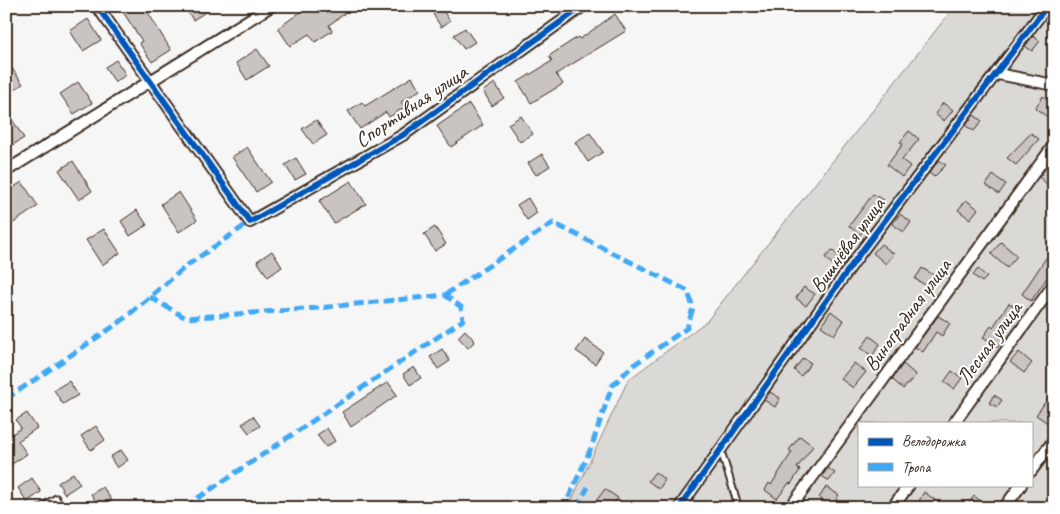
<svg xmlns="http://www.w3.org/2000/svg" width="1060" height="514" font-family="Caveat,sans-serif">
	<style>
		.green { fill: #dbd9d6; stroke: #8b827a; fill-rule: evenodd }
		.building { fill: #c9c3c1; stroke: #3b2a1e }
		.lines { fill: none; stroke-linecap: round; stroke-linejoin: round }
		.lane-casing { stroke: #3b2a1e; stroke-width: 9 }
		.street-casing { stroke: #3b2a1e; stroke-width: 14 }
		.lane { stroke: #fff; stroke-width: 5 }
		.street { stroke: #fff; stroke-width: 10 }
		.quiet { stroke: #3fa9f5; stroke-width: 5; stroke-dasharray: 10 5; stroke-linecap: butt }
		.cycleway-casing { stroke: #fff; stroke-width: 9 }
		.cycleway { stroke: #0057b8; stroke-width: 6 }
		.labels { text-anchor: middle; stroke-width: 4; stroke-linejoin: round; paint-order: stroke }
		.street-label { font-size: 21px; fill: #3b2a1e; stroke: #fff }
	</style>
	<rect width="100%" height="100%" fill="#f7f6f6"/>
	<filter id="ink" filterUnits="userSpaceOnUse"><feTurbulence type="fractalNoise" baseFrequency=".02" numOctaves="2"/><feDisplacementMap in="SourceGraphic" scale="10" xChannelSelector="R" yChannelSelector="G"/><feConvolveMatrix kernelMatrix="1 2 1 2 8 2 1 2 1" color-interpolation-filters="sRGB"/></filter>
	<g filter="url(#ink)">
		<path class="green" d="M955,6h99v502h-486l60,-128 79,-59zM859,423h172v62h-172z"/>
		<g class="building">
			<path d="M119,6h25l27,44 -19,12 -13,-19 3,-2z"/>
			<path d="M184,6h31l-22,14z"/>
			<path d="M309,6h30l5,8 -15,11 3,6 -17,11 -6,-8 -19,12 -12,-18z"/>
			<path d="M441,8l9,13 -9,6 -8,-13z"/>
			<path d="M615,14l11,17 -70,43 7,10 -32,19 -13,-21 34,-21 -3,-5 18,-12 11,-7 2,2z"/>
			<path d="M88,19l13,21 -18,11 -13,-20z"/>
			<path d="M465,28l10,14 -11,7 -10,-14z"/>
			<path d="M1033,36l7,5 -8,10 -7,-5z"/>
			<path d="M257,49l12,17 -22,14 -11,-17z"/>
			<path d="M6,60l17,24 -12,8 -5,-7z"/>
			<path d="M116,60l10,15 -11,7 -10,-15z"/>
			<path d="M412,77l8,13 -19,12 4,5 -16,10 -3,-5 -26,17 -12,-18 14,-9 3,4z"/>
			<path d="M78,82l14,21 -18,11 -14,-20z"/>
			<path d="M495,83l9,15 -12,8 -9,-15z"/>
			<path d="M1043,96l11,8v7l-5,7 -14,-10z"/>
			<path d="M943,103l10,7 -9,11 -9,-7z"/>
			<path d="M469,104l14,21 -32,22 -14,-21z"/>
			<path d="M974,115l8,6 -8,10 -8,-5z"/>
			<path d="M521,116l12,18 -13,8 -12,-18z"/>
			<path d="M316,120l11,15 -14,9 -11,-15z"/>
			<path d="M13,121l11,17 -18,11v-24z"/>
			<path d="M909,131l10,8 -17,21 8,6 -8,11 -15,-12 16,-21 -3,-2z"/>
			<path d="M590,133l13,19 -15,10 -13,-20z"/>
			<path d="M1031,133l8,6 -23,26 -9,-7z"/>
			<path d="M247,147l24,35 -15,10 -24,-35z"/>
			<path d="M542,154l8,12 -14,9 -8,-12z"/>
			<path d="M296,158l10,16 -11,6 -10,-15z"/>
			<path d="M939,160l7,5 -12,12 -5,-4z"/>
			<path d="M73,161l19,30 -13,9 -20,-30z"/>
			<path d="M1046,168l8,7v4l-6,6 -9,-8z"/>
			<path d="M993,175l13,9 -7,10 -13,-9z"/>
			<path d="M351,181l15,23 -32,19 -15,-22z"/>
			<path d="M22,182l16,24 -26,18 -6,-9v-23z"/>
			<path d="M179,192l18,28 -18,12 -18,-28z"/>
			<path d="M873,194l11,6 -24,35 -11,-9z"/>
			<path d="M528,198l9,15 -10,7 -10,-15z"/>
			<path d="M966,200l12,9 -8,10 -12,-9z"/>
			<path d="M137,210l10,15 -17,11 -9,-15z"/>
			<path d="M900,214l11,8 -7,10 -12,-8z"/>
			<path d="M435,227l11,17 -11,7 -11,-17z"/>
			<path d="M104,229l16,24 -18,12 -16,-25z"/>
			<path d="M1001,242l16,14 -10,12 -16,-14z"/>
			<path d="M881,244l13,10 -8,10 -13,-11z"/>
			<path d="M832,250l12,11 -7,7 -12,-10z"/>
			<path d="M272,251l10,16 -14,10 -11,-16z"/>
			<path d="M1046,258l8,5v5l-23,33 -9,-7z"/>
			<path d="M922,268l12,7 -7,11 -12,-7z"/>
			<path d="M978,269l9,8 -5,5 -9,-7z"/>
			<path d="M804,287l11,7 -9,12 -10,-8z"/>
			<path d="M1009,303l10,6 -17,25 4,2 -8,11 -15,-10 8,-11 2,1z"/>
			<path d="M831,311l13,10 -10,14 -13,-9z"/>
			<path d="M938,316l12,7 -8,13 -6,-4 -13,20 -8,-5z"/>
			<path d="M465,330l10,11 -7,7 -10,-11z"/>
			<path d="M870,336l10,8 -8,12 -11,-8z"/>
			<path d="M585,339l18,13 -8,12 -19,-13z"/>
			<path d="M442,349l8,12 -12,8 -8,-12z"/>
			<path d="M1019,352l13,11 -8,10 -14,-11z"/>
			<path d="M803,358l8,5 -10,13 -7,-6z"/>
			<path d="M854,363l12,9 -13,16 -12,-9z"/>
			<path d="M903,364l13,11 -13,14 -11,-10z"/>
			<path d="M414,367l7,11 -11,7 -7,-11z"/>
			<path d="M952,371l10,7 -8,11 -10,-7z"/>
			<path d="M69,381l9,14 -15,9 -9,-14z"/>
			<path d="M388,382l9,13 -46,32 -9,-15z"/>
			<path d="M1054,390v27l-5,7 -13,-9z"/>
			<path d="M770,392l10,6 -5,9 -11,-7z"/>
			<path d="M994,395l8,5 -5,7 -8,-4z"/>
			<path d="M27,413l10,15 -19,13 9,13 -21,14v-30l15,-10 -5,-8z"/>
			<path d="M253,416l7,10 -11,7 -7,-9z"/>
			<path d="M96,426l9,14 -14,10 -10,-14z"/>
			<path d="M327,428l8,13 -9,6 -9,-12z"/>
			<path d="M800,436l13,10 -16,22 3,2 -9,14 -2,-1 -12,16 -12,-9 4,-7 2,2 21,-33 -3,-2z"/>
			<path d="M121,450l7,10 -11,8 -7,-11z"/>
			<path d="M828,468l7,5 -6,8 -7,-5z"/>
			<path d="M655,472l10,8 -6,9 -11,-8z"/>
			<path d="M73,473l7,11 -15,10 -7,-11z"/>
			<path d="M32,478l9,14 -14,10 -9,-14z"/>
			<path d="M103,487l9,14 -12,7 -9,-14z"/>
			<path d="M826,487l13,8 -7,11 -13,-8z"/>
			<path d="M605,489l13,9 -7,10h-6l-9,-7z"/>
			<path d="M924,492l11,8 -5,8 -11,-7z"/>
			<path d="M974,496l16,12h-25z"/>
		</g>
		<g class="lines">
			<defs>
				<g id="lane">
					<path d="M721,451l18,57"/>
					<path d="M40,508l16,-10 5,10"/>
				</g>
				<g id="street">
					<path d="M97,6l153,216 153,-87 180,-129"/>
					<path d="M998,74l56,11"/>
					<path d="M6,171l265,-165"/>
					<path d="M954,423l100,-139"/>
					<path d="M1031,471l23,-31"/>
					<path d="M679,508l182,-256 186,-246"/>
					<path d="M790,508l264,-363"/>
					<path d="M892,508l17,-23"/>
					<path d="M1004,508l17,-23"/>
				</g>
			</defs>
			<use href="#lane" class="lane-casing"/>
			<use href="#street" class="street-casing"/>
			<use href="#lane" class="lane"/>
			<use href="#street" class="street"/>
			<g class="quiet">
				<path d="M445,295l108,-72 135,68 5,17 -6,20 -55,38 -20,20 -21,62 -27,60"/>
				<path d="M150,297l36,21 132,-10 127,-13 16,12 2,13 -280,188"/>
				<path d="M6,399l114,-77 69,-58 61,-42"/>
				<path d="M577,508l11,-21"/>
			</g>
			<defs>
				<g id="cycleway">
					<path d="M97,6l153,216 153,-87 180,-129"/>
					<path d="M679,508l182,-256 186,-246"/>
				</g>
			</defs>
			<use href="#cycleway" class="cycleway-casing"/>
			<use href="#cycleway" class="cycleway"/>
		</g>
	</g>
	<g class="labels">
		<g class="street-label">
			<text transform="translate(411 106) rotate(-34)" y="7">Спортивная улица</text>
			<text transform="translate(847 245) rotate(-54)" y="7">Вишнёвая улица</text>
			<text transform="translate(907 315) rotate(-54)" y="7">Виноградная улица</text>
			<text transform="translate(989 343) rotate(-54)" y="7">Лесная улица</text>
		</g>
	</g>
	<rect width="1060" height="514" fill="none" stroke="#fff" stroke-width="25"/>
	<rect x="12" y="12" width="1035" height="489" fill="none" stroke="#3b2a1e" stroke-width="2" filter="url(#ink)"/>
	<rect x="858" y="422" width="175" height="65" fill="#ffffff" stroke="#b1aaa5"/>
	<rect x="868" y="438" width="25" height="8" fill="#0057b8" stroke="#b1aaa5"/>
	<text x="902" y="446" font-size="15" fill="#3b2a1e">Велодорожка</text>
	<rect x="868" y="463" width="25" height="8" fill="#3fa9f5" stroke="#b1aaa5"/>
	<text x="902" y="472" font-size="15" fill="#3b2a1e">Тропа</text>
</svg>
